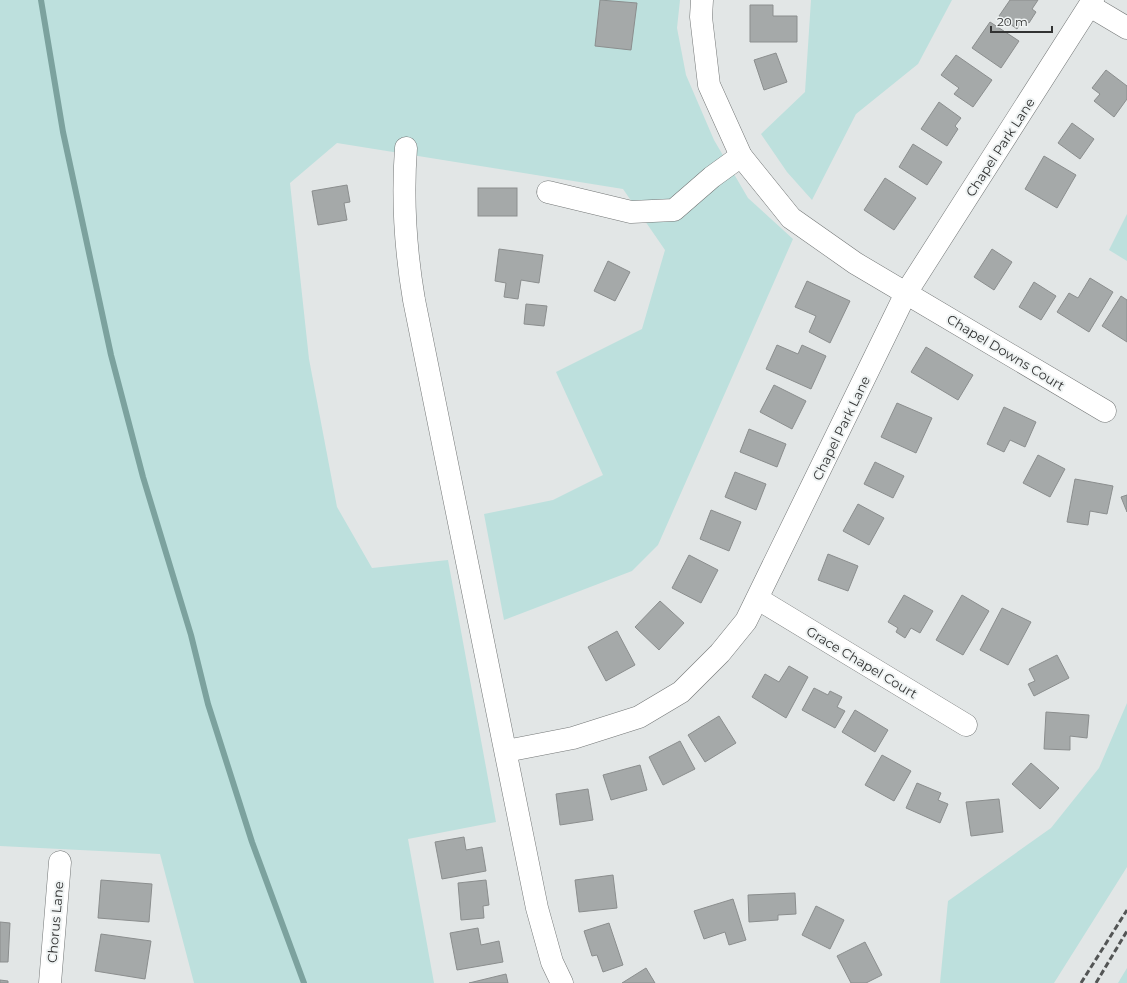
<svg xmlns="http://www.w3.org/2000/svg" width="1127" height="983" font-family="Montserrat,sans-serif">
	<style>
		.green { fill: #bde0dd }
		.lines { fill: none; stroke-linecap: round; stroke-linejoin: round }
		.stream { stroke: #7ca29e; stroke-width: 6 }
		.building { fill: #a5a9a9; stroke: #8b8e8e }
		.minor-casing { stroke: #737676; stroke-width: 23 }
		.minor { stroke: #fff; stroke-width: 22 }
		.rail { stroke: #535555; stroke-width: 3; stroke-dasharray: 6 3; stroke-linecap: butt }
		.labels { text-anchor: middle; stroke-width: 4; stroke-linejoin: round; paint-order: stroke }
		.street-label { font-size: 13px; fill: #323333; stroke: #eff3f3 }
	</style>
	<rect width="100%" height="100%" fill="#e2e6e6"/>
	<g class="green">
		<path d="M0,0h680l-3,28 9,47 28,65 34,58 45,41 -135,306 -26,26 -128,49 -20,-106 69,-14 50,-25 -47,-103 86,-43 23,-79 -42,-61 -286,-46 -47,40 19,176 28,148 35,61 76,-8 48,262 -88,17 26,144h-240l-34,-129 -160,-8z"/>
		<path d="M811,0h141l-34,64 -62,50 -44,86 -25,-28 -26,-38 44,-42z"/>
		<path d="M1127,214v47l-18,-11z"/>
		<path d="M1127,703v164l-73,116h-114l8,-82 103,-73 48,-60z"/>
		<path d="M1127,968v15h-9z"/>
	</g>
	<g class="lines">
		<path class="stream" d="M41,0l22,132 48,223 32,122 48,158 17,69 44,138 52,141"/>
	</g>
	<g class="building">
		<path d="M600,0l37,3 -6,47 -36,-4z"/>
		<path d="M1010,0h28l-6,9 4,3 -7,11 -6,-4 -6,10 -18,-13z"/>
		<path d="M750,5h23v11h24v26h-47z"/>
		<path d="M990,22l29,19 -18,27 -29,-20z"/>
		<path d="M776,53l11,29 -23,8 -10,-30z"/>
		<path d="M956,55l36,25 -19,27 -19,-13 5,-6 -18,-13z"/>
		<path d="M1106,70l21,16v13l-13,18 -20,-16 6,-7 -8,-6z"/>
		<path d="M939,102l22,16 -6,8 3,3 -11,17 -26,-17z"/>
		<path d="M1072,123l22,16 -14,20 -22,-16z"/>
		<path d="M913,144l29,18 -15,23 -28,-18z"/>
		<path d="M1044,156l32,19 -19,33 -32,-19z"/>
		<path d="M885,178l31,20 -22,32 -30,-20z"/>
		<path d="M347,185l3,17 -6,1 3,17 -29,5 -6,-34z"/>
		<rect x="478" y="188" width="39" height="28"/>
		<path d="M499,249l44,6 -4,28 -18,-3 -3,19 -14,-2 2,-14 -11,-2z"/>
		<path d="M992,249l20,13 -18,28 -20,-13z"/>
		<path d="M608,261l22,11 -15,29 -21,-10z"/>
		<path d="M1090,278l23,14 -24,40 -32,-20 12,-19 9,5z"/>
		<path d="M807,281l43,20 -20,42 -21,-11 7,-16 -21,-9z"/>
		<path d="M1034,282l22,14 -15,24 -22,-13z"/>
		<path d="M1121,296l6,4v42l-25,-16z"/>
		<path d="M526,304l21,2 -3,20 -20,-2z"/>
		<path d="M777,345l21,9 4,-9 24,11 -15,33 -45,-20z"/>
		<path d="M926,347l47,28 -15,25 -47,-28z"/>
		<path d="M774,385l32,16 -14,28 -32,-17z"/>
		<path d="M897,403l35,15 -16,35 -35,-16z"/>
		<path d="M1004,407l32,15 -11,25 -15,-7 -6,12 -17,-8z"/>
		<path d="M749,429l37,15 -9,23 -37,-15z"/>
		<path d="M1038,455l27,14 -15,28 -27,-14z"/>
		<path d="M875,462l29,14 -11,22 -29,-14z"/>
		<path d="M735,472l31,12 -10,26 -31,-13z"/>
		<path d="M1075,479l38,7 -6,28 -17,-3 -2,14 -21,-3z"/>
		<path d="M1127,495v17l-6,-15z"/>
		<path d="M858,504l26,14 -15,27 -26,-14z"/>
		<path d="M711,510l30,12 -12,29 -29,-12z"/>
		<path d="M828,554l30,12 -10,25 -30,-11z"/>
		<path d="M689,555l29,15 -17,33 -29,-15z"/>
		<path d="M904,595l29,16 -13,22 -9,-5 -6,10 -9,-6 2,-4 -10,-6z"/>
		<path d="M962,595l27,16 -26,44 -27,-15z"/>
		<path d="M660,601l24,22 -25,27 -24,-23z"/>
		<path d="M1002,608l29,14 -23,43 -28,-15z"/>
		<path d="M617,631l18,34 -29,16 -18,-34z"/>
		<path d="M1057,655l12,23 -35,18 -6,-12 7,-3 -6,-12z"/>
		<path d="M789,666l19,11 -22,41 -34,-21 13,-23 14,8z"/>
		<path d="M814,688l14,7 2,-4 12,6 -5,10 8,4 -10,17 -33,-18z"/>
		<path d="M855,710l33,20 -13,22 -33,-20z"/>
		<path d="M1046,712l43,3 -2,23 -17,-2v14l-26,-1z"/>
		<path d="M719,716l17,27 -31,19 -17,-27z"/>
		<path d="M680,741l15,28 -32,16 -14,-28z"/>
		<path d="M882,755l29,16 -17,30 -29,-16z"/>
		<path d="M1031,763l28,25 -19,21 -28,-25z"/>
		<path d="M640,765l7,25 -36,10 -8,-25z"/>
		<path d="M917,783l24,10 -3,7 10,4 -8,19 -34,-15z"/>
		<path d="M588,789l5,31 -33,5 -4,-31z"/>
		<path d="M999,799l4,33 -32,4 -5,-34z"/>
		<path d="M464,837l2,13 16,-3 4,24 -44,8 -7,-37z"/>
		<path d="M613,875l4,33 -38,4 -4,-32z"/>
		<path d="M101,880l51,4 -3,38 -51,-4z"/>
		<path d="M486,880l3,25 -6,1 1,12 -23,2 -3,-37z"/>
		<path d="M795,893l1,21 -18,1v5l-29,2 -1,-27z"/>
		<path d="M733,899l13,41 -17,5 -4,-13 -21,7 -10,-28z"/>
		<path d="M816,906l28,14 -14,29 -28,-14z"/>
		<path d="M0,922l10,1 -2,39h-8z"/>
		<path d="M609,923l14,42 -20,7 -6,-17 -5,1 -8,-25z"/>
		<path d="M478,928l3,17 18,-4 4,21 -46,8 -7,-37z"/>
		<path d="M101,934l50,7 -6,38 -50,-8z"/>
		<path d="M865,942l17,33 -16,8h-15l-14,-27z"/>
		<path d="M646,968l9,15h-33z"/>
		<path d="M506,974l2,9h-39z"/>
		<path d="M0,980l8,1v2h-8z"/>
	</g>
	<g class="lines">
		<defs>
			<g id="minor">
				<path d="M702,0l-1,17 8,68 32,71 50,62 64,45 250,148"/>
				<path d="M1090,6l37,22"/>
				<path d="M406,148c-4,53 -1,99 8,152l123,608 15,54 10,21"/>
				<path d="M548,192l83,20 43,-2 38,-33 29,-21"/>
				<path d="M758,599l208,126"/>
				<path d="M506,751l67,-13 66,-21 42,-25 39,-39 26,-32 160,-328 187,-293"/>
				<path d="M50,983l10,-121"/>
			</g>
		</defs>
		<use href="#minor" class="minor-casing"/>
		<use href="#minor" class="minor"/>
		<g class="rail">
			<path d="M1081,983l46,-73"/>
			<path d="M1096,983l31,-52"/>
		</g>
	</g>
	<g class="labels">
		<g class="street-label">
			<text transform="translate(1000 147) rotate(-57)" y="5">Chapel Park Lane</text>
			<text transform="translate(1006 352) rotate(31)" y="5">Chapel Downs Court</text>
			<text transform="translate(841 428) rotate(-64)" y="5">Chapel Park Lane</text>
			<text transform="translate(862 662) rotate(31)" y="5">Grace Chapel Court</text>
			<text transform="translate(55 922) rotate(-85)" y="5">Chorus Lane</text>
		</g>
	</g>
	<path d="M991 26v6h61v-6" fill="none" stroke="#323333" stroke-width="2"/>
	<text x="997" y="26" font-size="12" fill="#323333" stroke="#eff3f3" stroke-width="3" paint-order="stroke">20 m</text>
</svg>
